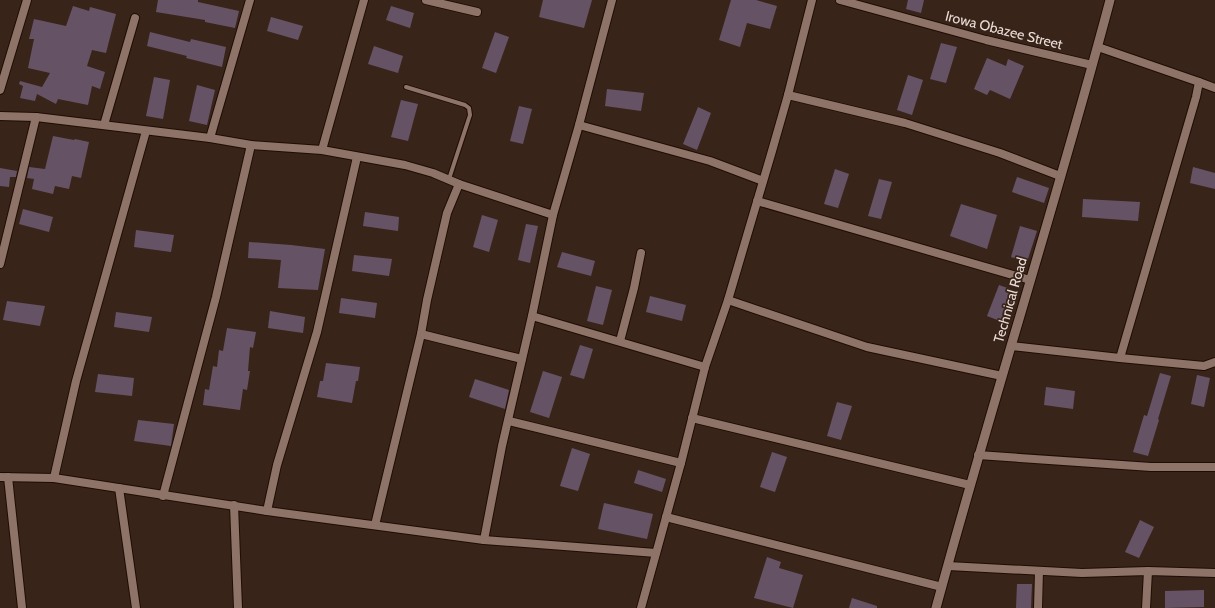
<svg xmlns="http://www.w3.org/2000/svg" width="1215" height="608" font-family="Cabin,sans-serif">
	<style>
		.building { fill: #655365 }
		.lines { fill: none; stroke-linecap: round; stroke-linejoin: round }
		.service-casing { stroke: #1f0c04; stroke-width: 6 }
		.minor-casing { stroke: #1f0c04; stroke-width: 10 }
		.tertiary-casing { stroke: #1f0c04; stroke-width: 11 }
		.service { stroke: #8d7368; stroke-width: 4 }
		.minor { stroke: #8d7368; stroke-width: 8 }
		.tertiary { stroke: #8d7368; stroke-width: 9 }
		.labels { text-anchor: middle; stroke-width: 3.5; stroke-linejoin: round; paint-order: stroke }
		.street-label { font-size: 14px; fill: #ebddd6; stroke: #39241a }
	</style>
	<rect width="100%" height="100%" fill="#39241a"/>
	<g class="building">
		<path d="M158,0h40v2l41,9 -4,17 -30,-6v-2l-49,-8z"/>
		<path d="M543,0h49l-8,28 -45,-11z"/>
		<path d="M731,0h25l21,6 -7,23 -23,-6 -7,24 -21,-7z"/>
		<path d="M908,0h16l-3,13 -15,-4z"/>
		<path d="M73,6l16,5 1,-4 26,7 -10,39 -14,-3 -5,16 18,6 -5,17 -8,-3 -4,19 -30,-6 -2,5 -19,-10 -2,7 -15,-3 3,-12 -4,-2 1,-3 22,6 8,-14 -22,-5 6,-29h-5l5,-20 32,7z"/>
		<path d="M391,6l23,7 -4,15 -24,-8z"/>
		<path d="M271,17l32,9 -5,14 -31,-9z"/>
		<path d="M150,32l40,10 1,-3 35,8 -4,20 -36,-9 1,-2 -40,-10z"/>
		<path d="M495,32l14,5 -13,36 -14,-5z"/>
		<path d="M941,43l16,4 -11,36 -16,-4z"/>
		<path d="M374,46l29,10 -5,17 -30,-9z"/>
		<path d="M987,58l19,8 2,-7 16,7 -14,33 -20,-9 -3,5 -13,-6z"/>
		<path d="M908,75l15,5 -11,35 -15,-5z"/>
		<path d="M154,77l16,3 -7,39 -17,-3z"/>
		<path d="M197,85l18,5 -8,35 -18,-4z"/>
		<path d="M607,89l37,4 -3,18 -36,-5z"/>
		<path d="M401,100l17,4 -10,37 -17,-4z"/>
		<path d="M519,106l13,3 -9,35 -13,-3z"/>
		<path d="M698,107l13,6 -14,37 -14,-6z"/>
		<path d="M53,136l21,4 1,-1 14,3 -8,36 -9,-2 -3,13 -14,-3 -2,8 -21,-5 2,-10 -7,-1 2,-11 16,2z"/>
		<path d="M1193,167l22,6v16l-25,-6z"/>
		<path d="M0,168l17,3 -1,6h-6l-1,10 -9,-1z"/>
		<path d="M835,169l14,5 -11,34 -14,-4z"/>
		<path d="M1017,177l32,11 -5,15 -32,-11z"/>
		<path d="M879,179l13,3 -11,37 -13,-3z"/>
		<path d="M1083,199l57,3 -2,19 -56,-4z"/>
		<path d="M961,204l36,11 -10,34 -37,-13z"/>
		<path d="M23,209l30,8 -4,15 -30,-8z"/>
		<path d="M365,212l34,5 -1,14 -35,-5z"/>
		<path d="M482,215l16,5 -9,32 -16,-5z"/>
		<path d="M526,224l12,2 -8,37 -12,-3z"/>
		<path d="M1020,226l17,5 -10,31 -16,-5z"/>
		<path d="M136,230l38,5 -3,17 -37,-5z"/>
		<path d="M249,242l42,3 34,4 -7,41 -40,-2 3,-28 -33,-2z"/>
		<path d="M562,252l33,9 -4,15 -34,-9z"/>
		<path d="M354,255l38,4 -3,17 -37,-5z"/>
		<path d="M999,285l17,6 -11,32 -18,-7z"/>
		<path d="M596,286l16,4 -9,35 -16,-4z"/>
		<path d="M650,296l36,9 -4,16 -36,-9z"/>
		<path d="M341,298l36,5 -2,15 -36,-5z"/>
		<path d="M7,301l38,5 -5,20 -37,-6z"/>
		<path d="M270,311l35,6 -2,16 -35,-5z"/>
		<path d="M116,312l36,5 -3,15 -35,-5z"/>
		<path d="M227,328l29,4 -3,16 -3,-1 -2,24h2l-3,19 -4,-1 -3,21 -37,-5 2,-16 4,1 4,-24 4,1 2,-17 4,1z"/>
		<path d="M580,345l13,4 -9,30 -14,-4z"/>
		<path d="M326,363l34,4 -2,14h-2l-4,22 -35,-6 3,-16h3z"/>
		<path d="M543,371l19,6 -13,41 -19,-6z"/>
		<path d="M1160,373l11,3 -13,43 1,1 -11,36 -15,-4 11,-37 3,1z"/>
		<path d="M98,374l36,4 -2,18 -37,-4z"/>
		<path d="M1197,375l13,3 -6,29 -13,-3z"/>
		<path d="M475,379l34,11 -4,19 -36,-12z"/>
		<path d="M1046,387l29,4 -2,18 -29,-4z"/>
		<path d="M837,402l15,4 -11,34 -14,-4z"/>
		<path d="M138,420l36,4 -3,22 -37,-5z"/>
		<path d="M572,448l18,6 -12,37 -18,-5z"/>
		<path d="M772,452l15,5 -12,35 -15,-5z"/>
		<path d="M638,470l28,9 -4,13 -28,-9z"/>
		<path d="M604,503l49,11 -6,25 -49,-10z"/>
		<path d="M1140,520l14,7 -15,31 -14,-6z"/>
		<path d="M767,557l14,5 -2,6 24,7 -10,33 -39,-10z"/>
		<path d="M1017,584h15l-1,24h-15z"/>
		<path d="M1204,590v17l-39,1v-17z"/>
		<path d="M852,598l25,8v2h-28z"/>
	</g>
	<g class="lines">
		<defs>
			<path id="service" d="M406,87l59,18 4,3 1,7 -21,64"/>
			<g id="minor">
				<path d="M426,0l51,12"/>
				<path d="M840,0l146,40 106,25"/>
				<path d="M1098,47l101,35 -3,15 -76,261"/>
				<path d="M1199,82l16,6"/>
				<path d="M0,90l27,-90"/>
				<path d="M788,95l117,28 95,30 60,23"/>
				<path d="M0,116l36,1 174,21 41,7 71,5 83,15 28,8 26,11 94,31"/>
				<path d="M104,125l31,-107"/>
				<path d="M579,125l131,36 53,20"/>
				<path d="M210,138l40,-138"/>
				<path d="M322,150l42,-150"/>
				<path d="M757,201l273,79"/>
				<path d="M0,264l36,-147"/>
				<path d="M728,300l139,47 135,29"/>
				<path d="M532,316l173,51"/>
				<path d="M421,334l101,25"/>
				<path d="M620,341l14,-53 7,-35"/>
				<path d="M1011,346l109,12 84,8 11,-4"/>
				<path d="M692,418l278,67"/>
				<path d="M509,421l172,42"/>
				<path d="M978,455l173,12h64"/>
				<path d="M0,477l54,1 213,33 217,29 172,13"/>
				<path d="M8,477l14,131"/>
				<path d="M54,478l22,-97 70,-250"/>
				<path d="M119,488l17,120"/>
				<path d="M163,496l53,-199 35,-152"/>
				<path d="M234,505l4,103"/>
				<path d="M267,511l10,-46 40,-133 40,-175"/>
				<path d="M666,517l276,70"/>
				<path d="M375,525l46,-191 6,-34 20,-87 12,-29"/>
				<path d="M484,540l18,-94 30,-130 21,-101 26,-90 33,-125"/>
				<path d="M948,566l134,7 66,-2 67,2"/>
				<path d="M641,608l40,-145 24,-96 23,-67 44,-149 16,-56 24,-95"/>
				<path d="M1038,608l1,-37"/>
				<path d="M1146,608l2,-37"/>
			</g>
			<path id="tertiary" d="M936,608c55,-203 120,-404 174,-608"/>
		</defs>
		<use href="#service" class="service-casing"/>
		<use href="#minor" class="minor-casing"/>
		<use href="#tertiary" class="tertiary-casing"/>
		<use href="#service" class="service"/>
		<use href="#minor" class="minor"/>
		<use href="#tertiary" class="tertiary"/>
	</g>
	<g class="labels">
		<g class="street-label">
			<text transform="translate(1004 30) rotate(14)" y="5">Irowa Obazee Street</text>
			<text transform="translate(1010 300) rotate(-74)" y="5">Technical Road</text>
		</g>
	</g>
</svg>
